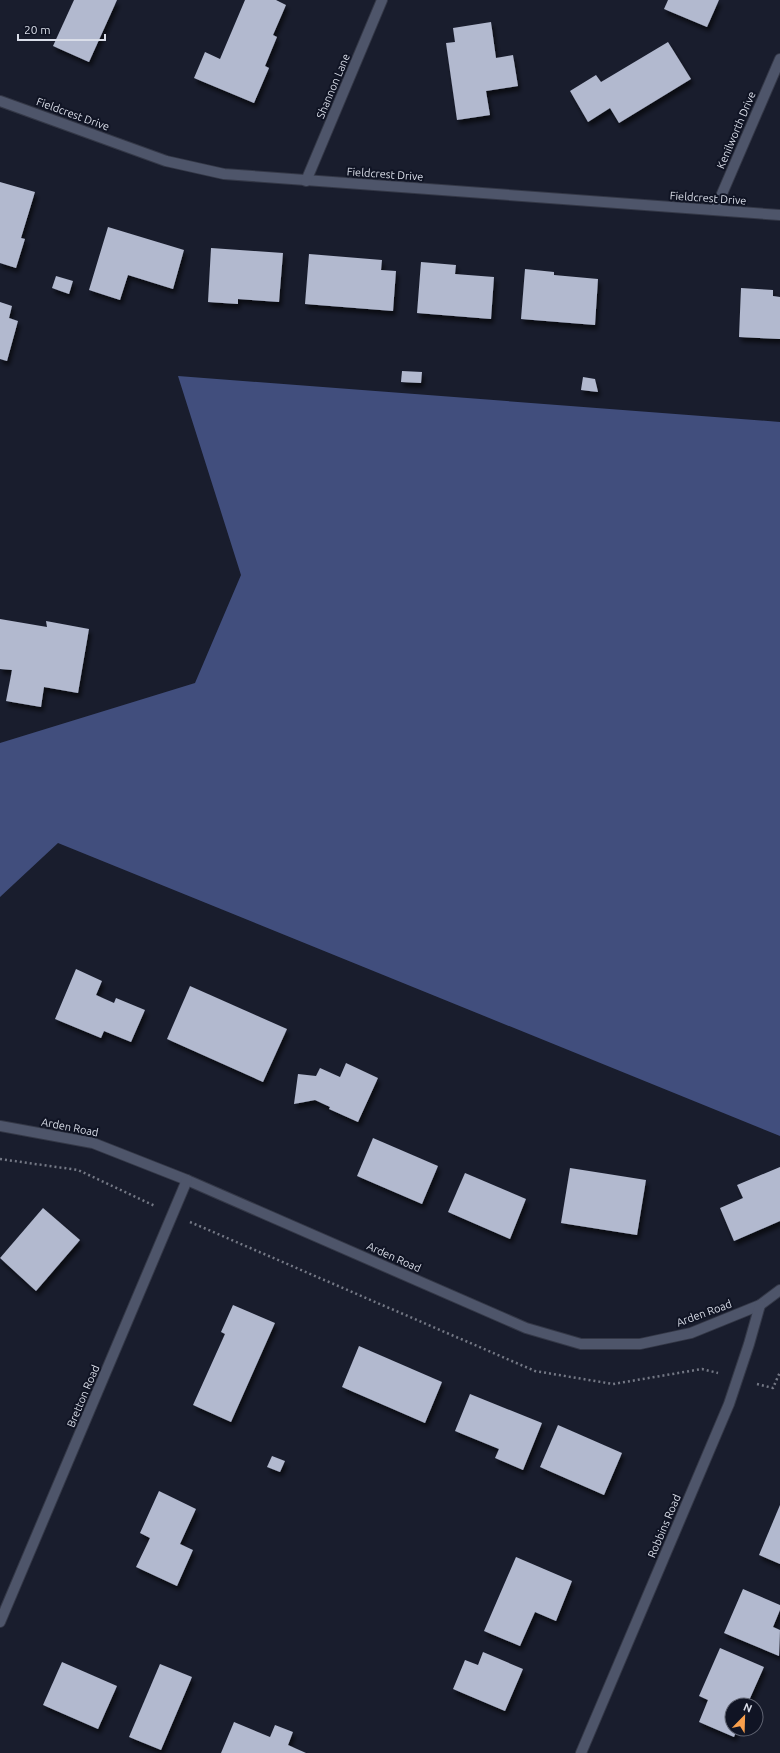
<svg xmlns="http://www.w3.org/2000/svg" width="780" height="1753" font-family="Ubuntu,sans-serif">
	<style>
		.forest { fill: #414e7d }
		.building { fill: #b2b9cf; filter: url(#shadow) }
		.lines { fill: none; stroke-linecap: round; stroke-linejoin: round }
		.minor-casing { stroke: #343847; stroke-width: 12 }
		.path { stroke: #747885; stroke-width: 2.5; stroke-dasharray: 2 3; stroke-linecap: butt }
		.minor { stroke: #4e556a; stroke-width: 10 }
		.labels { text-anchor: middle; stroke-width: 4; stroke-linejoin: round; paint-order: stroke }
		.street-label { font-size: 11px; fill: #dadee9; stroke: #101424 }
	</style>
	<defs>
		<filter id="shadow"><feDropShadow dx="2.5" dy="4.5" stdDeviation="2" flood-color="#0009"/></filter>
	</defs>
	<rect width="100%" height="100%" fill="#191d2d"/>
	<path class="forest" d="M178,376l602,46v714l-722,-293 -58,54v-154l195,-60 46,-108z"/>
	<g class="building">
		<path d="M74,0h43l-28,62 -36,-16z"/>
		<path d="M245,0h31l10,5 -13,30 4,2 -12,29 4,2 -15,35 -60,-25 11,-26 15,7z"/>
		<path d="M668,0h51l-12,27 -43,-18z"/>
		<path d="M491,22l5,36 17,-3 5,31 -32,5 4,24 -33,5 -11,-77 9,-1 -2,-14z"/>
		<path d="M668,42l23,37 -72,44 -9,-15 -22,14 -18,-31 26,-16 5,7z"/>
		<path d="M0,182l35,10 -14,46 4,1 -9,29 -16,-5z"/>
		<path d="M108,227l76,23 -11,39 -45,-14 -8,25 -31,-10z"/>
		<path d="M211,248l72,5 -4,49 -41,-3v5l-30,-2z"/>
		<path d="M309,254l73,6 -1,10 15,1 -3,40 -88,-7z"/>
		<path d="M421,262l35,3 -1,9 39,3 -3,42 -74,-6z"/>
		<path d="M525,269l29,3v3l44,4 -3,46 -74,-6z"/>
		<path d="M56,276l17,5 -4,13 -17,-6z"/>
		<path d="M741,288l32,2v6l7,1v42l-41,-2z"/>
		<path d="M0,302l12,4 -3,12 9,3 -11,40 -7,-2z"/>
		<path d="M402,371l20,1 -1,11 -20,-1z"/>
		<path d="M583,377l12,2 3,13 -17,-2z"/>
		<path d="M0,619l47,8 -1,-6 43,8 -11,64 -34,-6 -3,20 -35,-6 6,-31 -12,-1z"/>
		<path d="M76,969l26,12 -6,14 18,8 2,-5 29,12 -14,32 -27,-11 -3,7 -46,-19z"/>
		<path d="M190,986l97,43 -24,53 -96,-43z"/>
		<path d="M346,1063l32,15 -20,44 -29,-13 1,-2 -15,-7 -21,4 4,-30 18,2 4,-8 20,9z"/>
		<path d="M373,1138l65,28 -16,38 -65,-28z"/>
		<path d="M780,1167v54l-46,20 -14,-33 23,-10 -6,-13z"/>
		<path d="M570,1168l76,12 -9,55 -76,-12z"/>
		<path d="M465,1173l61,26 -16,40 -62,-27z"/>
		<path d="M43,1208l37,32 -44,51 -36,-33z"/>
		<path d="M233,1305l42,18 -44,99 -38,-17 32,-71 -4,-2z"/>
		<path d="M359,1346l83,36 -17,41 -83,-36z"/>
		<path d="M470,1394l72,29 -19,47 -28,-12 4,-9 -44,-18z"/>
		<path d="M558,1425l64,28 -18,42 -64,-28z"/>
		<path d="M272,1456l13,5 -5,11 -13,-5z"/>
		<path d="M159,1491l37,18 -16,35 13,6 -16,36 -41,-19 14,-29 -10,-5z"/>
		<path d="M780,1505v59l-21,-9z"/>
		<path d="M516,1557l56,24 -16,40 -21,-9 -15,34 -36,-15z"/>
		<path d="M743,1589l37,16v5l-7,17 7,3 -1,26 -55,-23z"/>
		<path d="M720,1648l44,19 -17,38h-15v24h5l-3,8 -35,-15 9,-22 -9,-4z"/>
		<path d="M483,1652l40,17 -18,42 -52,-22 12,-29 13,5z"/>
		<path d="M62,1662l55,24 -19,43 -55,-24z"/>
		<path d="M160,1664l32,13 -31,73 -32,-13z"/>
		<path d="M234,1722l36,15 5,-12 18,7 -5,13 18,8h-85z"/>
	</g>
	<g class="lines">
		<defs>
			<g id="minor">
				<path d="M0,101l166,60 58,13 556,41"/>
				<path d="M306,181l76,-181"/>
				<path d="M715,210l65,-151"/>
				<path d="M0,1126l93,17 94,37 339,148 55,16h59l51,-11 69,-28 20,-15"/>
				<path d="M0,1622l187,-442"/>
				<path d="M581,1753l148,-349 20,-60 11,-39"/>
			</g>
		</defs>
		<use href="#minor" class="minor-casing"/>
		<g class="path">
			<path d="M0,1159l78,11 77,36"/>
			<path d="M190,1222l345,149 78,13 89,-15 16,4"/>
			<path d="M757,1384l16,4 7,-16"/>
		</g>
		<use href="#minor" class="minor"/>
	</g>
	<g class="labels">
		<g class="street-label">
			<text transform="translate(333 86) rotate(-67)" y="4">Shannon Lane</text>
			<text transform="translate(73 114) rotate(20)" y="4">Fieldcrest Drive</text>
			<text transform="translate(736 130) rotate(-67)" y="4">Kenilworth Drive</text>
			<text transform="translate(385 174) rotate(4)" y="4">Fieldcrest Drive</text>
			<text transform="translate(708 198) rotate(4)" y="4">Fieldcrest Drive</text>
			<text transform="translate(70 1127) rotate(11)" y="4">Arden Road</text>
			<text transform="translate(394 1257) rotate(24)" y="4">Arden Road</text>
			<text transform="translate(704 1313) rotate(-20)" y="4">Arden Road</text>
			<text transform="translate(83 1396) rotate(-67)" y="4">Bretton Road</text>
			<text transform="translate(664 1526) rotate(-67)" y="4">Robbins Road</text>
		</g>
	</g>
	<g transform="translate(744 1717) rotate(23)"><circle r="19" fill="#101424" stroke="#616573"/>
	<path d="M0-3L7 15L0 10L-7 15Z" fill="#f9a04c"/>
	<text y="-6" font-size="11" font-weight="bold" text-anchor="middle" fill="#dadee9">N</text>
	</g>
	<path d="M18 34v6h87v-6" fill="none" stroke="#dadee9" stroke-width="2"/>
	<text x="24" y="34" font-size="12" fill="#dadee9" stroke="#101424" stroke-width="3" paint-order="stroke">20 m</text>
</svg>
